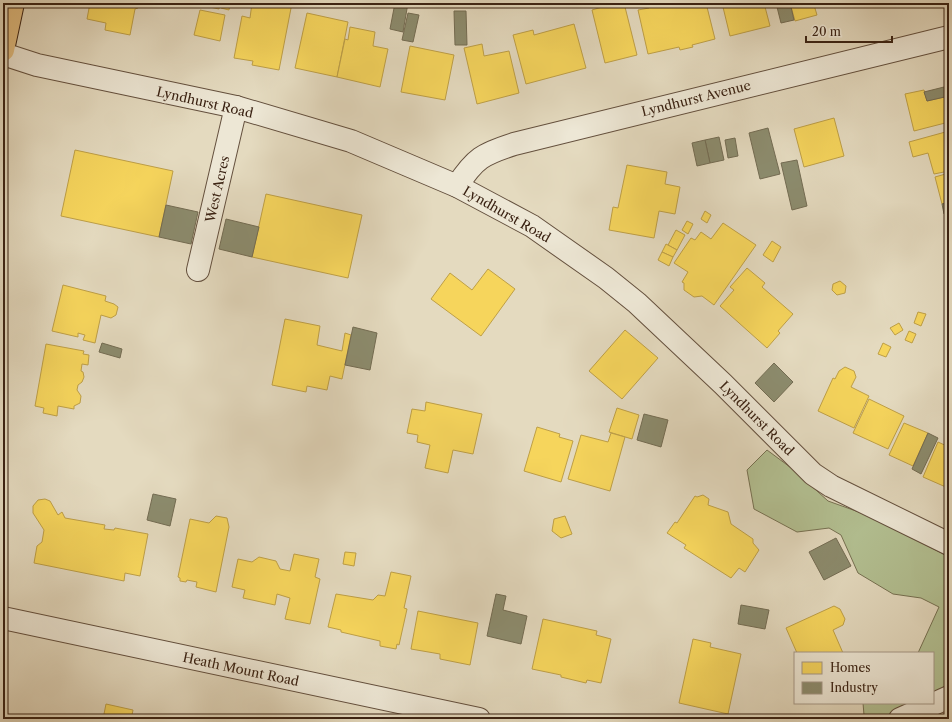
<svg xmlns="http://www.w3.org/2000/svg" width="952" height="722" font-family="'Libre Caslon Text',serif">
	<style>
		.green { fill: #b3c092; stroke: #767152 }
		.homes { fill: #f6d55c; stroke: #be9f46 }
		.industry { fill: #8c8c6e; stroke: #736c53 }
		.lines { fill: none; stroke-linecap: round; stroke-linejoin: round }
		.minor-casing { stroke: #64503e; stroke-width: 24 }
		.primary-casing { stroke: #3a2213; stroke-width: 24 }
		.minor { stroke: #ede7d5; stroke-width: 22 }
		.primary { stroke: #e2bd80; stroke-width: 22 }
		.labels { text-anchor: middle; stroke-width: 4; stroke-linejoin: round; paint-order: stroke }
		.street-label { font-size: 13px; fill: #3a2213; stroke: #ede7d5 }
	</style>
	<rect width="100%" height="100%" fill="#e4dabf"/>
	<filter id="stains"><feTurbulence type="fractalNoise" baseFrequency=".005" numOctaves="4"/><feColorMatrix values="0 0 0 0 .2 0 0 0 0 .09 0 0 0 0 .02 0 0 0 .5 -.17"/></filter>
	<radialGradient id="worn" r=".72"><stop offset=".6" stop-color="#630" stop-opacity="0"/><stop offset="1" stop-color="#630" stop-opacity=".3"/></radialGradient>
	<g class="green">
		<path d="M767,450l27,20 34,31 42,15 79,41v133l-16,7v-44h-15l21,-46 -18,-9 -28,-4 -35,-21 -17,-38 -12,-7 -32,4 -43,-23 -7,-39z"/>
		<path d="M863,703h57l-38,16h-15l-3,-4z"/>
	</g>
	<g class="homes">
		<path d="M90,3h50l-2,5 -3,1 -5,26 -25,-5 1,-7 -19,-4z"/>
		<path d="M211,3h9l-1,6 -9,-2z"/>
		<path d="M222,3h8l-1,7 -8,-2z"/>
		<path d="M252,3h40l-13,67 -27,-5 1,-4 -19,-3 8,-42 8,2z"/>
		<path d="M601,3h23l13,52 -32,8 -13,-53 10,-3z"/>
		<path d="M648,3h58l9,36 -23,6 1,2 -13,3 -1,-3 -31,7 -10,-44 11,-2z"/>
		<path d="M722,3h42l6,23 -40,10z"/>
		<path d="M790,3h30l-6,2 3,10 -22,6z"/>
		<path d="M200,10l25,5 -5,26 -26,-6z"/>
		<path d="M307,13l41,9 -11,55 -42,-9z"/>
		<path d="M574,24l12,44 -60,16 -13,-49 20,-5 1,5z"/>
		<path d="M350,27l25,5 -2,14 15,3 -8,38 -43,-10 8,-38 3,1z"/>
		<path d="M482,44l2,12 25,-5 10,42 -42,11 -13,-56z"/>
		<path d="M410,46l44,9 -9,45 -44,-8z"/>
		<path d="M924,90l3,11 22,-5v26l-35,9 -9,-37z"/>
		<path d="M834,118l10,38 -40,11 -10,-38z"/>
		<path d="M949,131v40l-15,3 -6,-21 -15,4 -4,-15z"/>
		<path d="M75,150l98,21 -14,66 -98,-21z"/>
		<path d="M627,165l40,7 -2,12 15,3 -5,27 -16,-3 -5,27 -45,-8 4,-23 5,1z"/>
		<path d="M949,173v29l-7,2 -7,-27z"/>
		<path d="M266,194l96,21 -14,63 -96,-21z"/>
		<path d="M705,211l6,4 -4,8 -6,-4z"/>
		<path d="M949,216v18l-4,-17z"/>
		<path d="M687,221l6,3 -5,10 -6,-4z"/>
		<path d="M723,223l33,22 -42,60 -12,-9 -8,1 -10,-7v-7l-2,-1 6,-10 -14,-9 17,-25 4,2 6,-8 10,7z"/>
		<path d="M676,230l9,5 -8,15 -9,-5z"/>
		<path d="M772,241l9,6 -8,15 -10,-7z"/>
		<path d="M666,244l11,6 -4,7 -11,-5z"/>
		<path d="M662,252l11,5 -4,9 -11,-6z"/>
		<path d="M747,268l18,15 -3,4 31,27 -15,17 2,2 -13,15 -47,-42 14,-16 -4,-3z"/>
		<path d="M488,269l27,20 -34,47 -50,-37 19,-26 22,17z"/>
		<path d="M840,281l6,5 -1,7 -8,2 -5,-5 1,-6z"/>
		<path d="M63,285l43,11 -1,5 9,3 4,3 -2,8 -5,3 -10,-3 -6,28 -12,-3 2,-5 -7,-2v4l-26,-6z"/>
		<path d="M918,312l8,2 -5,12 -7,-3z"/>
		<path d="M285,319l35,7 -3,19 25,6 3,-18 6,2 -9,44 -12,-3 -3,14 -20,-4 -1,6 -34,-7z"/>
		<path d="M899,323l4,7 -8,5 -5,-7z"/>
		<path d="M625,330l33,28 -36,41 -33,-28z"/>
		<path d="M909,331l7,3 -4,9 -7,-3z"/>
		<path d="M883,343l8,4 -5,10 -8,-3z"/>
		<path d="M46,344l38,7 -1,3 6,1 -1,10 -6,-1 -1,7 2,1 1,5 -2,5 -4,3 -1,5 4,6 -1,7 -6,3v3l-16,-3 -1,10 -14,-3 1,-5 -9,-2z"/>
		<path d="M845,367l9,4 2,6 -5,10 18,9 -15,32 -36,-17 15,-33 2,1 4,-8z"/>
		<path d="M869,399l35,17 -16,33 -35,-16z"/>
		<path d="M426,402l56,12 -9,40 -20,-4 -5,23 -23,-5 5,-23 -13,-3 1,-7 -11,-2 5,-24 13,2z"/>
		<path d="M617,408l22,7 -7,24 -23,-7z"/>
		<path d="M904,423l24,10 -15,33 -24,-11z"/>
		<path d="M537,427l23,7 -1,3 14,4 -12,41 -37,-11z"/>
		<path d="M611,433l14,4 -15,54 -42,-12 13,-44 27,7z"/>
		<path d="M938,442l11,5 -1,41 -25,-11z"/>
		<path d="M703,495l6,4 -1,6 20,7 3,12 22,15v4l6,7 -14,22 -6,-4 -8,10 -47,-30 2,-3 -19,-12 8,-11 2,1 18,-27 2,1z"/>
		<path d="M45,499l5,2 8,14 4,-3 3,6 40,7 -1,4 10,1 1,-2 33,6 -8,42 -15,-3 -1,8 -90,-18 3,-17 5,-4 2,-12 -11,-17v-7l5,-6z"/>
		<path d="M216,516l11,2 2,9 -13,65 -20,-5 1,-5 -10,-2 -1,2 -6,-1v-3l-2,-1 12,-58 19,4z"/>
		<path d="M565,516l7,18 -11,4 -9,-7 2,-12z"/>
		<path d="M345,552l11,1 -2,13 -11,-2z"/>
		<path d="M294,554l25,5 -4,18 5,2 -10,45 -25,-5 5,-21 -13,-4 -2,11 -32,-7 2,-8 -13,-3 6,-28 14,3 7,-5 17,4 4,8 10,2z"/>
		<path d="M391,572l20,4 -7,32 3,1 -8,36 -2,-1 -1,5 -16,-3v-5l-39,-9v-2l-13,-3 8,-33 37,6 5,-5 7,1z"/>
		<path d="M834,606l6,3 5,10 -2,6 -10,5 10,23h-46l-11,-25z"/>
		<path d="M418,611l60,12 -8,42 -30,-6v-5l-29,-5z"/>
		<path d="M543,619l54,12 -1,4 15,4 -10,44 -14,-3 -1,3 -25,-6v-2l-29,-6z"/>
		<path d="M693,639l18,4 -1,4 31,7 -13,60 -49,-11z"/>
		<path d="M106,704l27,6 -1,5 21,4h-50z"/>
	</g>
	<g class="industry">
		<path d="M395,3h13l-5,29 -13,-3z"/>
		<path d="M776,3h14l4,17 -13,3z"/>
		<path d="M454,11h12l1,34h-12z"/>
		<path d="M408,13l11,2 -6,27 -11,-2z"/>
		<path d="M948,86l1,10 -22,5 -3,-9z"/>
		<path d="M768,128l12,46 -20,5 -11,-46z"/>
		<path d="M719,137l5,23 -14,3 -5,-23z"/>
		<path d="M735,138l3,18 -10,2 -3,-18z"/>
		<path d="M705,140l5,23 -13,3 -5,-23z"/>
		<path d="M797,160l10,46 -15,4 -11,-47z"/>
		<path d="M949,202v11l-5,1 -2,-10z"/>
		<path d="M166,205l32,7 -7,32 -32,-7z"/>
		<path d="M226,219l33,8 -7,30 -33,-8z"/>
		<path d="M353,327l24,6 -7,37 -25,-5z"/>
		<path d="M102,343l20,6 -2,9 -21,-6z"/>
		<path d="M774,363l19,19 -19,20 -19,-19z"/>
		<path d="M644,414l24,6 -7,27 -24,-7z"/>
		<path d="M928,433l10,5 -17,36 -9,-5z"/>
		<path d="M153,494l23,5 -6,27 -23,-6z"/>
		<path d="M836,538l15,28 -27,14 -15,-28z"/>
		<path d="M496,594l10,2 -3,14 24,6 -6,28 -34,-8z"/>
		<path d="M741,605l28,5 -4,19 -27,-5z"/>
	</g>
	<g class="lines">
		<defs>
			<g id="minor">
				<path d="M3,54l34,11 199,42 115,34 106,45 75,40 74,52 31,25 86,81 90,90 18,12 118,58"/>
				<path d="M457,186c18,-28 26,-32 57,-42l435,-107"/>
				<path d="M198,270l38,-163"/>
				<path d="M3,618l476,101"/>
				<path d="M900,719l49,-22"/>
			</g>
			<path id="primary" d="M3,50l10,-47"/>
		</defs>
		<use href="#minor" class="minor-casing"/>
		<use href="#primary" class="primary-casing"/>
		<use href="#minor" class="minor"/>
		<use href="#primary" class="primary"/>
	</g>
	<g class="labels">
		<g class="street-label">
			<text transform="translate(696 98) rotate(-14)" y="5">Lyndhurst Avenue</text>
			<text transform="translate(205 102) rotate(13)" y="5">Lyndhurst Road</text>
			<text transform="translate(217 189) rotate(-77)" y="5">West Acres</text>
			<text transform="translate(507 214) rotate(30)" y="5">Lyndhurst Road</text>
			<text transform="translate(757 418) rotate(45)" y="5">Lyndhurst Road</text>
			<text transform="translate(241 669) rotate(12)" y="5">Heath Mount Road</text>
		</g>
	</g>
	<rect width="952" height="722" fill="none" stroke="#e4dabf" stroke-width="16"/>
	<rect x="4" y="4" width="944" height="714" fill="none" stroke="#3a2213" stroke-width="2"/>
	<rect x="8" y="8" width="936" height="706" fill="none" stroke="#3a2213"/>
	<rect x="794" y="652" width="140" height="52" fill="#ede7d5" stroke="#a59887"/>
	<rect x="802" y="662" width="20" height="12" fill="#f6d55c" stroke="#a59887"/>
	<text x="830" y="672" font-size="12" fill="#3a2213">Homes</text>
	<rect x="802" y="682" width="20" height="12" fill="#8c8c6e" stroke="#a59887"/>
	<text x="830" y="692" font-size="12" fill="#3a2213">Industry</text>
	<path d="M806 36v6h86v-6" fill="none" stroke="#3a2213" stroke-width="2"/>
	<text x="812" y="36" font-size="12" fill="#3a2213" stroke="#ede7d5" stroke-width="3" paint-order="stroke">20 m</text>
	<rect width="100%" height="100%" filter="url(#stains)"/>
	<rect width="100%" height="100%" fill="url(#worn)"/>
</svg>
